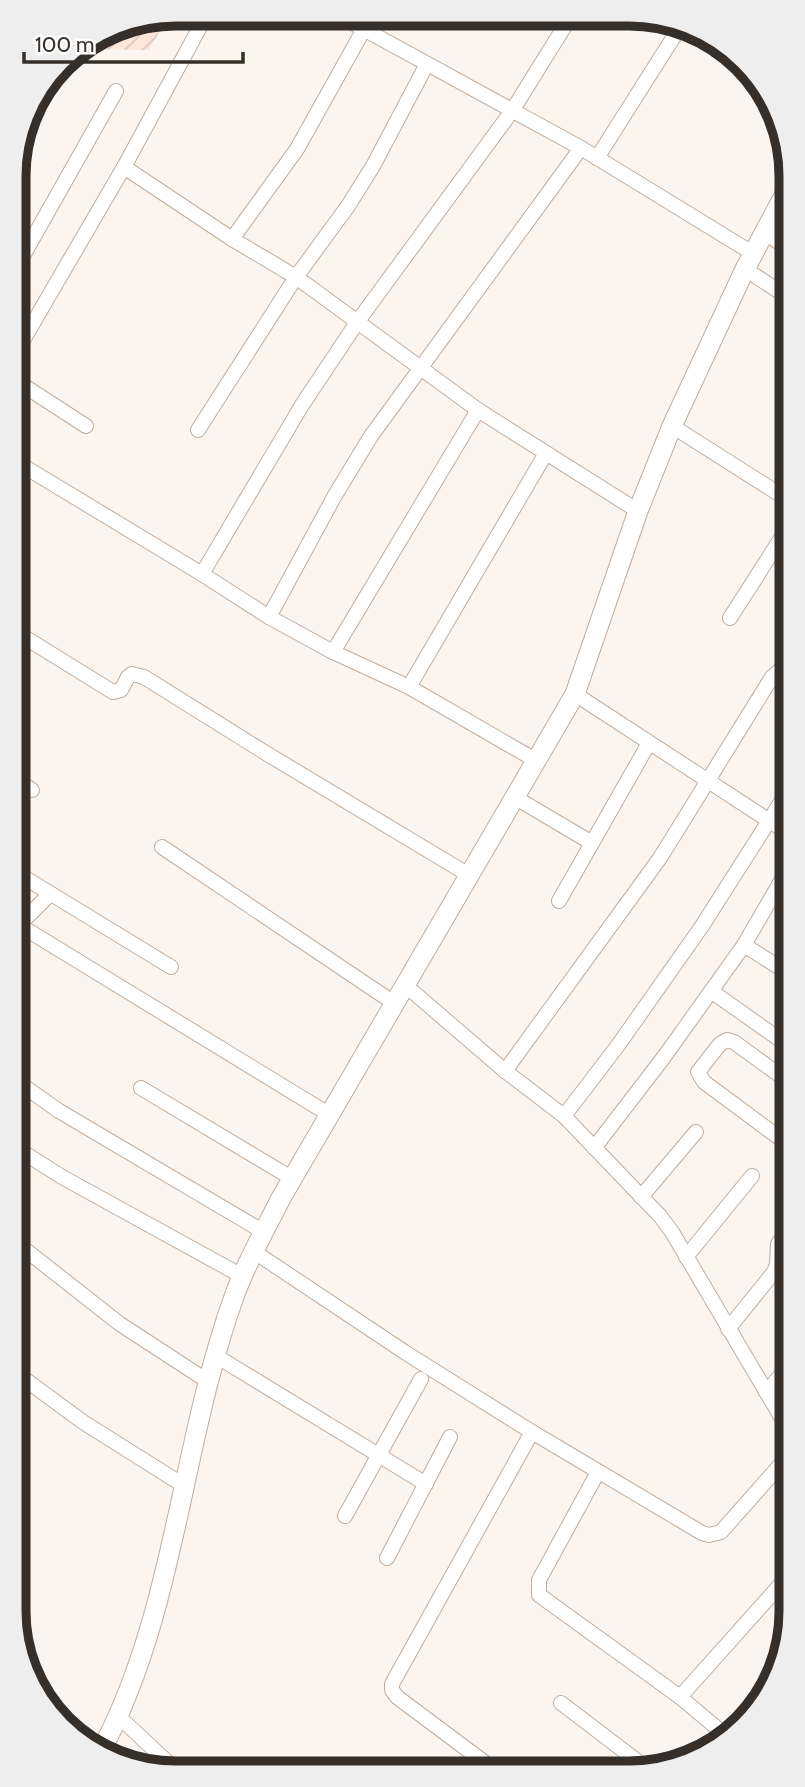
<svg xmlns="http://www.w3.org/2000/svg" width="805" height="1787" font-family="Cabin,sans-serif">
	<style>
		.industrial { fill: url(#industrial-furrows) }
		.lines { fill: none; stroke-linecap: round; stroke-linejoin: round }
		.street-casing { stroke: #c0ad9e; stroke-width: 16 }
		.secondary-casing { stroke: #c0ad9e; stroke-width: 21 }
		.street { stroke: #fff; stroke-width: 14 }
		.secondary { stroke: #fff; stroke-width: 19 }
		.rim { fill: none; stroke: #362f29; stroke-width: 9 }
	</style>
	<defs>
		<pattern id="industrial-furrows" width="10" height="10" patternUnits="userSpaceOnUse" patternTransform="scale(1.75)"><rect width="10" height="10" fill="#fde7da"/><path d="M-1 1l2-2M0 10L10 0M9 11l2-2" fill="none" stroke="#d9c6bb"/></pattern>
	</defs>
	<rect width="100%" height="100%" fill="#fcf4ee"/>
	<path class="industrial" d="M169,15l-20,35 -71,-1 37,-23z"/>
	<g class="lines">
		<defs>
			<g id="street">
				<path d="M338,15l243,133 173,106"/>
				<path d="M597,158l83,-131"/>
				<path d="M124,167l108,72 64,38 182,133 160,101"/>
				<path d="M766,234l20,13"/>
				<path d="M232,239l65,-90 67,-120"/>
				<path d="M745,269l41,27"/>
				<path d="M15,270l101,-179"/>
				<path d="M15,354l109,-187 83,-153"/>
				<path d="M15,380l71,46"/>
				<path d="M672,426l115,73"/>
				<path d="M198,430l98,-153 52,-71 25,-40 54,-102"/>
				<path d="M15,461l187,113 67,43 64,35 76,35 128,74"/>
				<path d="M202,574l100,-169 56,-84 154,-210 59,-95"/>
				<path d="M269,617l65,-120 37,-61 210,-288"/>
				<path d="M730,618l57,-89"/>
				<path d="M16,632l97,60 8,-2 7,-13 4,-3 12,3 125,78 200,120"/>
				<path d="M333,652l145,-242"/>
				<path d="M409,687l137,-234"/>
				<path d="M575,694l213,139"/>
				<path d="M17,780l15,10"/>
				<path d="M516,798l76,45"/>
				<path d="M162,847l232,156"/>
				<path d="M788,869l-44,76 44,28"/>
				<path d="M17,873l154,94"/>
				<path d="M559,901l90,-158"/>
				<path d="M19,925l311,190"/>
				<path d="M17,927l33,-33"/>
				<path d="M405,985l100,86 59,45 96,100 12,16 118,200"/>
				<path d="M711,991l78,55"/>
				<path d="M505,1071l155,-213 112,-181 15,-13"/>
				<path d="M18,1082l41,29 205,121"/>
				<path d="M789,1082l-55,-40 -7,-2 -7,4 -22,28 6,10 85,63"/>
				<path d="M141,1088l152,91"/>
				<path d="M564,1116l55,-72 83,-118 86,-135"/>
				<path d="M594,1148l70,-91 80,-112"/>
				<path d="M18,1149l44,28 180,99"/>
				<path d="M641,1197l55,-65"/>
				<path d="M18,1244l102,80 89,58"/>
				<path d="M253,1251l153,102 126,79 170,101 7,2 12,-3 69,-78"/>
				<path d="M686,1257l66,-81"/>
				<path d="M728,1329l46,-57 3,-7 1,-21 11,-14"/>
				<path d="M216,1356l210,128"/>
				<path d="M19,1375l64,47 100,63"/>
				<path d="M766,1392l24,-27"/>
				<path d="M598,1472l-59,108v15l141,102 44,37"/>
				<path d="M345,1516l76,-137"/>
				<path d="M387,1558l63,-121"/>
				<path d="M680,1697l110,-123"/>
				<path d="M561,1703l84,64"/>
				<path d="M119,1717l57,53"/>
				<path d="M492,1768l-95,-71 -5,-7v-6l140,-252"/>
			</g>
			<path id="secondary" d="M102,1749c74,-140 79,-307 133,-455 12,-33 30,-64 46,-96l294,-504 63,-183 34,-85 73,-157 41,-77"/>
		</defs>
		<use href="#street" class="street-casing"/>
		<use href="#secondary" class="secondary-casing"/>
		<use href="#street" class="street"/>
		<use href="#secondary" class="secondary"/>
	</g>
	<path d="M0 0H805V1787H0ZM176 26H629A150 150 0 0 1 779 176V1611A150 150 0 0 1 629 1761H176A150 150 0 0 1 26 1611V176A150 150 0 0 1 176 26Z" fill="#efeeee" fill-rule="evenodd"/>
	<path class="rim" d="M176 26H629A150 150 0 0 1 779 176V1611A150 150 0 0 1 629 1761H176A150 150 0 0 1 26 1611V176A150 150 0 0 1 176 26Z"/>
	<path d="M24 52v10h219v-10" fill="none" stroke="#362f29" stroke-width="3.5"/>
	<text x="35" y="52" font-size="21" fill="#362f29" stroke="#ffffff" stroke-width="5" paint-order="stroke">100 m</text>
</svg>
